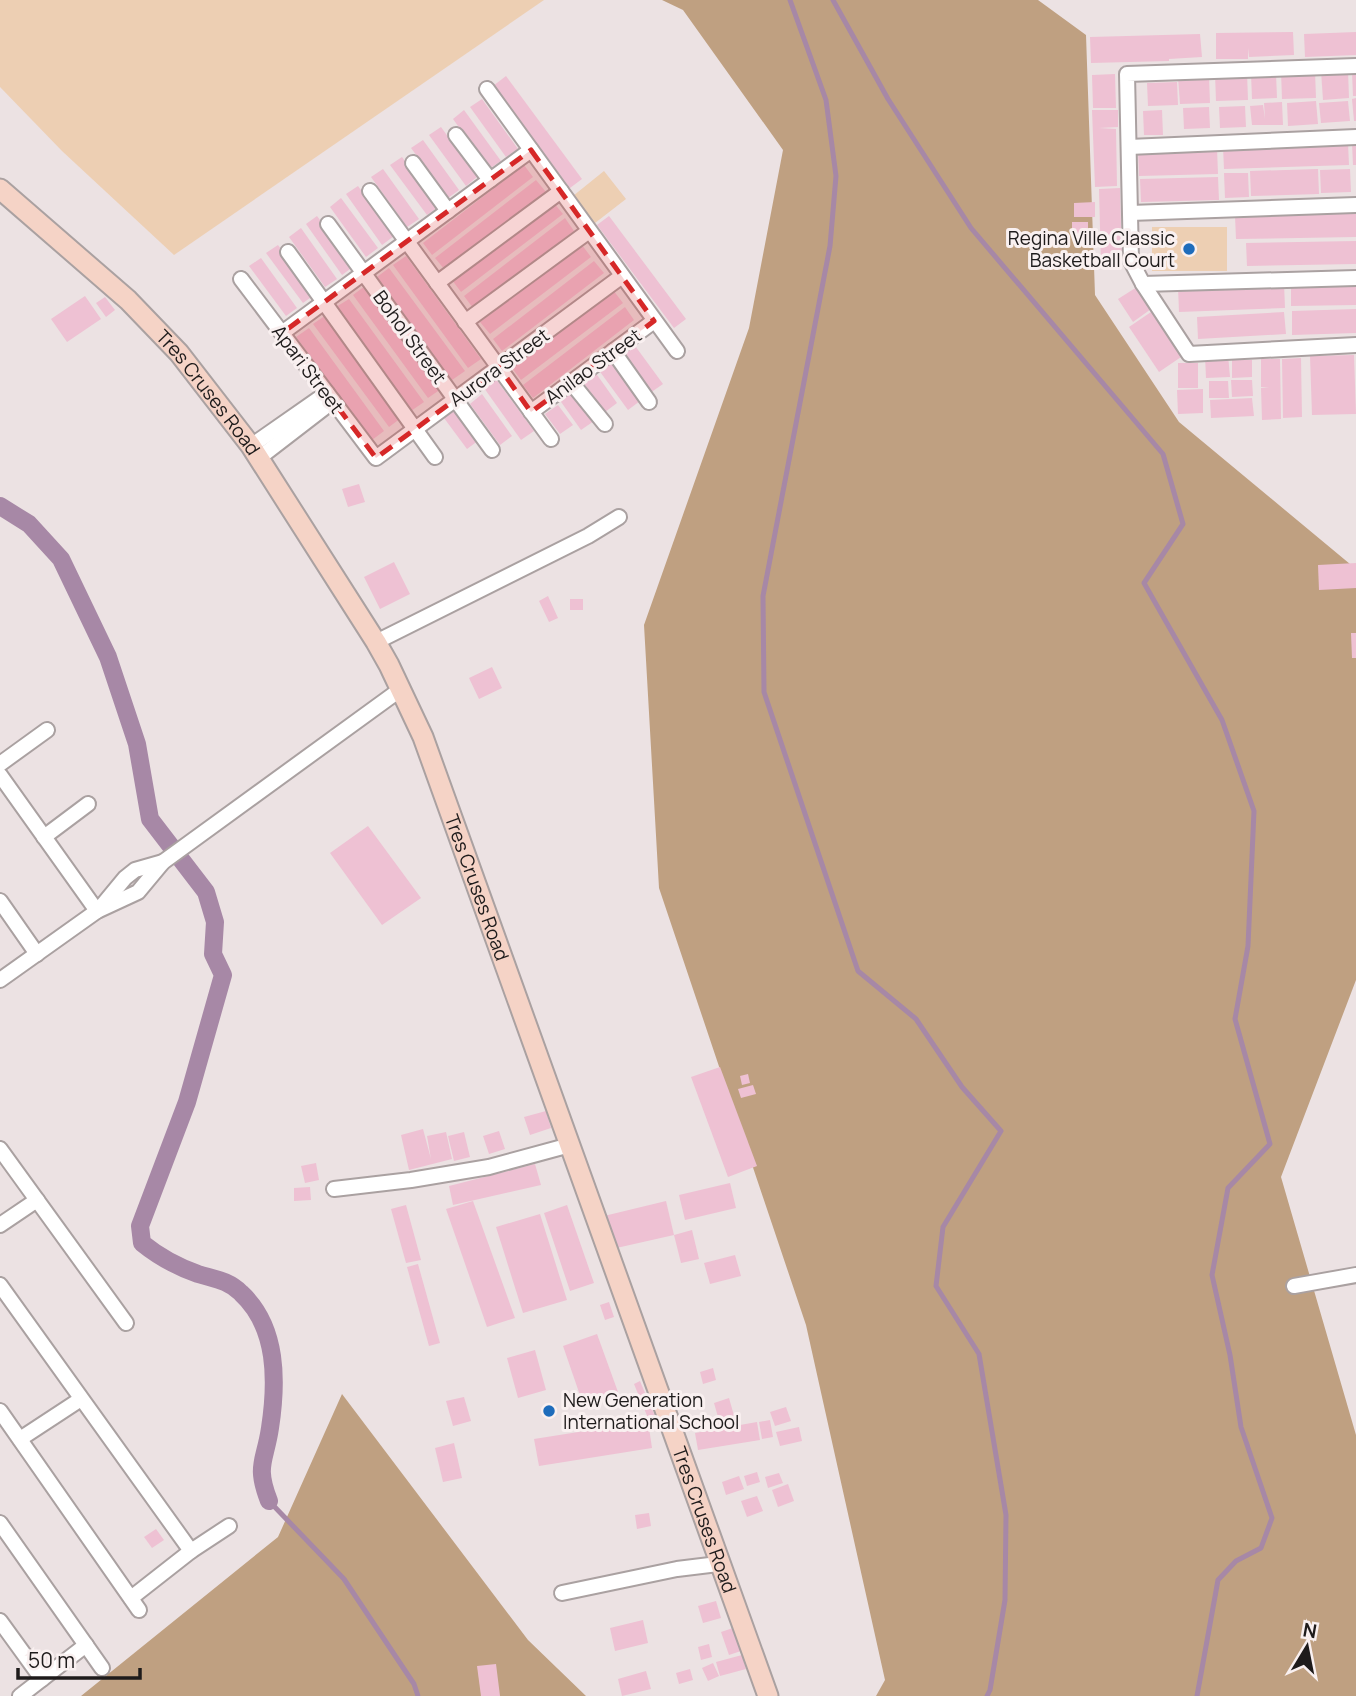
<svg xmlns="http://www.w3.org/2000/svg" width="1356" height="1696" font-family="Manrope,sans-serif">
	<style>
		.green { fill: #edcfb3 }
		.forest { fill: #bfa081 }
		.lines { fill: none; stroke-linecap: round; stroke-linejoin: round }
		.stream { stroke: #a788a6; stroke-width: 5 }
		.canal { stroke: #a788a6; stroke-width: 18 }
		.building { fill: #eec1d3 }
		.street-casing { stroke: #aaa1a1; stroke-width: 18 }
		.secondary-casing { stroke: #aaa1a1; stroke-width: 23 }
		.street { stroke: #fff; stroke-width: 14 }
		.secondary { stroke: #f5d3c6; stroke-width: 19 }
		.marked { fill: #d62828; fill-opacity: 0.2; stroke: #d62828; stroke-width: 5; stroke-dasharray: 14 9; stroke-linejoin: round }
		.poi-dot { fill: #1e6cbb; stroke: #f9f0f0; stroke-width: 2.5 }
		.labels { text-anchor: middle; stroke-width: 6; stroke-linejoin: round; paint-order: stroke }
		.poi-label { font-size: 19px; fill: #1e1b1b; stroke: #f9f0f0; text-anchor: end }
		.street-label { font-size: 19px; fill: #1e1b1b; stroke: #f9f0f0 }
	</style>
	<rect width="100%" height="100%" fill="#ece2e3"/>
	<g class="green">
		<path d="M0,0h544l-370,255 -112,-104 -62,-64z"/>
		<path d="M604,171l22,28 -31,24 -22,-27z"/>
		<rect x="1152" y="227" width="75" height="44"/>
	</g>
	<g class="forest">
		<path d="M662,0h376l48,35 9,260 84,127 177,147v411l-75,197 75,258v261h-480l9,-16 -79,-355 -147,-437 -15,-263 105,-297 34,-178 -100,-140z"/>
		<path d="M342,1394l186,246 58,56h-505l197,-159z"/>
	</g>
	<g class="lines">
		<g class="stream">
			<path d="M790,0l36,100 10,76 -6,70 -67,350 1,96 94,279 58,48 46,68 39,44 -58,96 -7,59 43,68 27,161 -1,85 -15,90 -3,6"/>
			<path d="M833,0l55,99 83,129 192,226 20,70 -39,59 78,137 32,91 -6,135 -13,73 35,125 -42,44 -16,87 18,80 11,72 31,91 -11,30 -25,13 -18,19 -21,116"/>
			<path d="M269,1501l75,78 70,105 4,12"/>
		</g>
		<path class="canal" d="M0,506l29,18 32,35 47,98 29,87 13,75 56,73 9,30 -2,32 10,21 -36,127 -47,124 2,17c16,13 36,24 56,31 16,5 30,6 43,19 37,34 36,89 29,135 -5,34 -15,37 -1,73"/>
	</g>
	<g class="building">
		<path d="M1293,32l1,23 -45,2 -1,-9v11h-32v-26z"/>
		<path d="M1356,32v23l-51,2 -1,-23z"/>
		<path d="M1200,34l2,23 -33,2v2l-78,2 -1,-26z"/>
		<path d="M1348,70l1,28 -26,2 -2,-29z"/>
		<path d="M1315,71l1,27 -34,1 -1,-27z"/>
		<path d="M1247,72l1,28 -32,1 -1,-27z"/>
		<path d="M1352,72h4v24h-3z"/>
		<path d="M1276,73l1,25 -25,1 -1,-25z"/>
		<path d="M1115,74l1,34h-23l-1,-33z"/>
		<path d="M506,76l76,103 -12,9 -77,-102z"/>
		<path d="M1209,76l1,27 -30,1 -2,-27z"/>
		<path d="M1177,82l1,23 -30,1 -1,-23z"/>
		<path d="M1356,98v23h-2l-2,-22z"/>
		<path d="M482,99l36,50 -12,8 -36,-50z"/>
		<path d="M1316,101l2,23 -30,2 -1,-23z"/>
		<path d="M1348,101l2,20 -29,2 -2,-20z"/>
		<path d="M1282,102l1,23h-31l-2,-19 13,-1 2,14 -1,-16z"/>
		<path d="M1245,106l1,21 -26,1 -1,-21z"/>
		<path d="M1209,107l1,21 -26,1 -1,-21z"/>
		<path d="M464,110l37,51 -12,8 -36,-50z"/>
		<path d="M1092,110h26v17l-19,1 17,1 1,57 -22,1z"/>
		<path d="M1162,110l1,25h-19l-1,-24z"/>
		<path d="M441,127l36,50 -11,9 -37,-51z"/>
		<path d="M423,140l36,50 -11,8 -37,-50z"/>
		<path d="M1348,143l1,22 -125,4 -1,-22z"/>
		<path d="M1352,143h4v22h-3z"/>
		<path d="M1217,148l1,26 -79,2 -1,-26z"/>
		<path d="M402,157l36,50 -11,8 -37,-50z"/>
		<path d="M524,165l9,12 -101,78 -9,-12z"/>
		<path d="M383,169l36,50 -12,8 -36,-50z"/>
		<path d="M1318,169l1,25 -68,2 -1,-25z"/>
		<path d="M1350,169l1,23 -30,1 -1,-23z"/>
		<path d="M1224,173h24l1,24 -24,1z"/>
		<path d="M1218,177l1,23 -78,2 -1,-23z"/>
		<path d="M536,180l10,12 -101,78 -10,-12z"/>
		<path d="M358,186l36,50 -12,9 -36,-51z"/>
		<path d="M1120,188l2,77 -21,1 -2,-77z"/>
		<path d="M341,198l37,50 -12,9 -36,-50z"/>
		<path d="M553,202l10,12 -102,78 -9,-12z"/>
		<path d="M1095,202v15h-21v-14z"/>
		<path d="M1356,213v24l-120,2 -1,-23z"/>
		<path d="M317,216l37,50 -12,9 -36,-51z"/>
		<path d="M609,216l77,103 -12,9 -77,-103z"/>
		<path d="M565,218l9,13 -101,77 -9,-12z"/>
		<rect x="1072" y="222" width="16" height="13"/>
		<path d="M301,228l36,51 -12,8 -36,-50z"/>
		<path d="M1356,241v23l-109,2 -1,-23z"/>
		<path d="M278,245l36,50 -11,8 -37,-50z"/>
		<path d="M582,245l9,12 -101,77 -10,-12z"/>
		<path d="M406,256l75,103 -13,9 -75,-103z"/>
		<path d="M261,258l36,50 -11,8 -37,-50z"/>
		<path d="M594,261l10,12 -102,78 -9,-12z"/>
		<path d="M389,268l76,103 -13,9 -75,-103z"/>
		<path d="M1356,281v24l-65,1v-24z"/>
		<path d="M1284,283l1,25 -106,4 -1,-25z"/>
		<path d="M365,286l76,103 -13,9 -75,-103z"/>
		<path d="M1137,287l14,22 -18,13 -15,-23z"/>
		<path d="M613,290l10,13 -102,77 -9,-12z"/>
		<path d="M85,296l16,23 -34,23 -16,-23z"/>
		<path d="M105,297l10,13 -9,7 -10,-14z"/>
		<path d="M349,299l75,103 -13,9 -75,-104z"/>
		<path d="M625,307l9,13 -101,78 -10,-13z"/>
		<path d="M1356,309v24l-64,2v-24z"/>
		<path d="M1154,310l30,45 -25,17 -30,-45z"/>
		<path d="M1284,312l2,22 -88,5 -1,-22z"/>
		<path d="M326,315l75,103 -12,9 -76,-103z"/>
		<path d="M309,328l75,103 -12,9 -76,-103z"/>
		<path d="M633,343l30,41 -13,9 -30,-41z"/>
		<path d="M1228,355l2,22 -24,1 -1,-22z"/>
		<path d="M1354,355l2,59 -44,1 -2,-59z"/>
		<path d="M1301,358l1,59 -19,1 -1,-59z"/>
		<path d="M1261,359h19l1,60 -19,1 -1,-32h8l-8,-1z"/>
		<path d="M610,360l30,41 -12,9 -30,-41z"/>
		<path d="M1232,360h20v17l-20,1z"/>
		<rect x="1178" y="363" width="20" height="25"/>
		<path d="M595,372l22,31 -12,9 -23,-31z"/>
		<path d="M496,379l38,52 -13,9 -37,-52z"/>
		<path d="M1231,380h21l1,16 -21,1z"/>
		<path d="M1209,381h19l1,17h-20z"/>
		<path d="M1203,389v24l-25,1 -1,-24z"/>
		<path d="M571,390l23,31 -13,9 -22,-31z"/>
		<path d="M482,394l30,42 -12,9 -30,-41z"/>
		<path d="M1252,398l2,18 -43,2 -1,-18z"/>
		<path d="M558,405l15,20 -13,9 -15,-20z"/>
		<path d="M457,409l22,31 -12,9 -23,-31z"/>
		<path d="M359,484l6,18 -17,5 -6,-18z"/>
		<path d="M394,562l16,32 -30,15 -16,-32z"/>
		<path d="M1356,563v25l-37,2 -1,-25z"/>
		<path d="M548,596l10,22 -9,4 -10,-21z"/>
		<rect x="570" y="599" width="13" height="11"/>
		<path d="M1351,633h5v25h-4z"/>
		<path d="M492,667l10,21 -23,11 -10,-21z"/>
		<path d="M368,826l53,72 -39,27 -52,-72z"/>
		<path d="M720,1067l37,99 -29,11 -37,-100z"/>
		<path d="M748,1074l2,9 -8,2 -2,-9z"/>
		<path d="M753,1085l3,9 -15,4 -3,-9z"/>
		<path d="M546,1111l5,17 -21,7 -6,-18z"/>
		<path d="M423,1129l8,30 -4,-23 19,-4 6,27 -43,11 -8,-35z"/>
		<path d="M499,1131l6,18 -16,5 -6,-18z"/>
		<path d="M464,1132l6,25 -16,4 -6,-25z"/>
		<path d="M316,1163l3,17 -14,3 -4,-17z"/>
		<path d="M535,1164l6,21 -88,20 -4,-19z"/>
		<path d="M730,1183l6,25 -51,12 -6,-25z"/>
		<path d="M310,1187l1,13 -17,1v-13z"/>
		<path d="M473,1201l42,117 -28,9 -41,-118z"/>
		<path d="M666,1201l8,34 -62,14 -8,-33z"/>
		<path d="M406,1205l15,55 -15,3 -15,-54z"/>
		<path d="M567,1205l27,78 -24,8 -26,-78z"/>
		<path d="M540,1214l27,86 -44,13 -27,-86z"/>
		<path d="M692,1230l7,29 -18,4 -7,-28z"/>
		<path d="M735,1255l6,21 -31,8 -6,-21z"/>
		<path d="M418,1264l22,79 -11,3 -22,-79z"/>
		<path d="M609,1302l5,15 -9,3 -5,-15z"/>
		<path d="M597,1334l21,58 -35,12 -20,-58z"/>
		<path d="M535,1350l11,40 -28,8 -11,-40z"/>
		<path d="M713,1368l3,12 -13,4 -3,-12z"/>
		<path d="M640,1381l17,40 -7,2 -16,-39z"/>
		<path d="M464,1397l7,24 -18,5 -7,-25z"/>
		<path d="M729,1398l6,21 -15,5 -6,-21z"/>
		<path d="M786,1407l5,14 -16,5 -5,-14z"/>
		<path d="M770,1420l3,17 -11,2 -3,-17z"/>
		<path d="M648,1421l4,27 -113,18 -5,-27z"/>
		<path d="M757,1422l3,18 -62,10 -3,-17z"/>
		<path d="M799,1427l3,14 -22,5 -4,-14z"/>
		<path d="M454,1443l8,35 -19,4 -8,-34z"/>
		<path d="M757,1472l3,10 -13,4 -3,-10z"/>
		<path d="M779,1473l4,10 -15,5 -3,-11z"/>
		<path d="M739,1476l5,13 -18,6 -4,-13z"/>
		<path d="M788,1484l6,17 -16,6 -6,-17z"/>
		<path d="M757,1496l6,15 -16,6 -6,-16z"/>
		<path d="M649,1513l2,13 -14,3 -2,-14z"/>
		<path d="M156,1529l8,11 -12,8 -8,-11z"/>
		<path d="M716,1601l5,17 -18,5 -5,-17z"/>
		<path d="M643,1620l5,23 -33,8 -5,-23z"/>
		<path d="M733,1628l8,23 -12,4 -8,-23z"/>
		<path d="M709,1644l3,13 -11,3 -3,-13z"/>
		<path d="M742,1655l4,14 -26,7 -4,-14z"/>
		<path d="M713,1663l6,13 -11,5 -6,-13z"/>
		<path d="M496,1664l4,32h-19l-4,-30z"/>
		<path d="M690,1669l3,11 -14,4 -3,-11z"/>
		<path d="M646,1671l5,18 -29,7 -4,-17z"/>
	</g>
	<g class="lines">
		<defs>
			<g id="street">
				<path d="M1356,66l-229,8 4,187 12,23 46,70 167,-9"/>
				<path d="M487,89l190,262"/>
				<path d="M456,135l34,45"/>
				<path d="M1129,147l227,-10"/>
				<path d="M413,163l35,48"/>
				<path d="M370,191l181,248"/>
				<path d="M1130,213l226,-8"/>
				<path d="M328,224l164,226"/>
				<path d="M288,252l147,205"/>
				<path d="M241,279l135,179 246,-182"/>
				<path d="M437,283l124,-92"/>
				<path d="M1143,284l213,-6"/>
				<path d="M465,322l124,-91"/>
				<path d="M282,333l249,-183"/>
				<path d="M613,351l36,51"/>
				<path d="M571,382l34,42"/>
				<path d="M531,412l123,-91"/>
				<path d="M251,446l76,-53"/>
				<path d="M259,458l74,-57"/>
				<path d="M376,642l212,-106 31,-19"/>
				<path d="M0,764l47,-34"/>
				<path d="M0,775l97,136"/>
				<path d="M44,837l44,-33"/>
				<path d="M0,901l37,53"/>
				<path d="M101,907l24,-29 10,-8 28,-8"/>
				<path d="M0,980l97,-69 41,-19 25,-30 238,-173"/>
				<path d="M0,1149l126,174"/>
				<path d="M334,1189l77,-9 78,-13 81,-22"/>
				<path d="M0,1225l37,-25"/>
				<path d="M0,1285l191,266"/>
				<path d="M1294,1286l62,-11"/>
				<path d="M0,1411l139,199"/>
				<path d="M20,1439l61,-40"/>
				<path d="M0,1523l102,145"/>
				<path d="M562,1593l115,-24 41,-5"/>
				<path d="M131,1598l60,-47 38,-25"/>
				<path d="M0,1621l42,58"/>
				<path d="M20,1696l66,-51"/>
			</g>
			<g id="secondary">
				<path id="s1" d="M0,189l128,111 51,53 72,93 125,196 13,23 34,72 345,959"/>
			</g>
		</defs>
		<use href="#street" class="street-casing"/>
		<use href="#secondary" class="secondary-casing"/>
		<use href="#street" class="street"/>
		<use href="#secondary" class="secondary"/>
	</g>
	<path class="marked" d="M531,150l123,171 -123,91 -32,-45 -123,91 -94,-125z"/>
	<g class="poi-dot">
		<circle cx="1189" cy="249" r="7"/>
		<circle cx="549" cy="1411" r="7"/>
	</g>
	<g class="labels">
		<g class="poi-label">
			<text x="1175" y="245">Regina Ville Classic<tspan x="1175" dy="22">Basketball Court</tspan></text>
			<text x="563" y="1407" text-anchor="start">New Generation<tspan x="563" dy="22">International School</tspan></text>
		</g>
		<g class="street-label">
			<text transform="translate(410 337) rotate(54)" y="7">Bohol Street</text>
			<text transform="translate(593 366) rotate(-36)" y="7">Anilao Street</text>
			<text transform="translate(499 367) rotate(-36)" y="7">Aurora Street</text>
			<text transform="translate(308 369) rotate(53)" y="7">Apari Street</text>
			<text dy="7" stroke="none"><textPath href="#s1" startOffset="292">Tres Cruses Road</textPath></text>
			<text dy="7" stroke="none"><textPath href="#s1" startOffset="859">Tres Cruses Road</textPath></text>
			<text dy="7" stroke="none"><textPath href="#s1" startOffset="1531">Tres Cruses Road</textPath></text>
		</g>
	</g>
	<g transform="translate(1307 1647) rotate(10)" stroke="#f9f0f0" stroke-width="5" paint-order="stroke">
	<path d="M0-5L12 26L0 18L-12 26Z" fill="#1e1b1b"/>
	<text y="-10" font-size="19" font-weight="bold" text-anchor="middle" fill="#1e1b1b">N</text>
	</g>
	<path d="M18 1668v10h122v-10" fill="none" stroke="#1e1b1b" stroke-width="3.5"/>
	<text x="28" y="1668" font-size="21" fill="#1e1b1b" stroke="#f9f0f0" stroke-width="5" paint-order="stroke">50 m</text>
</svg>
